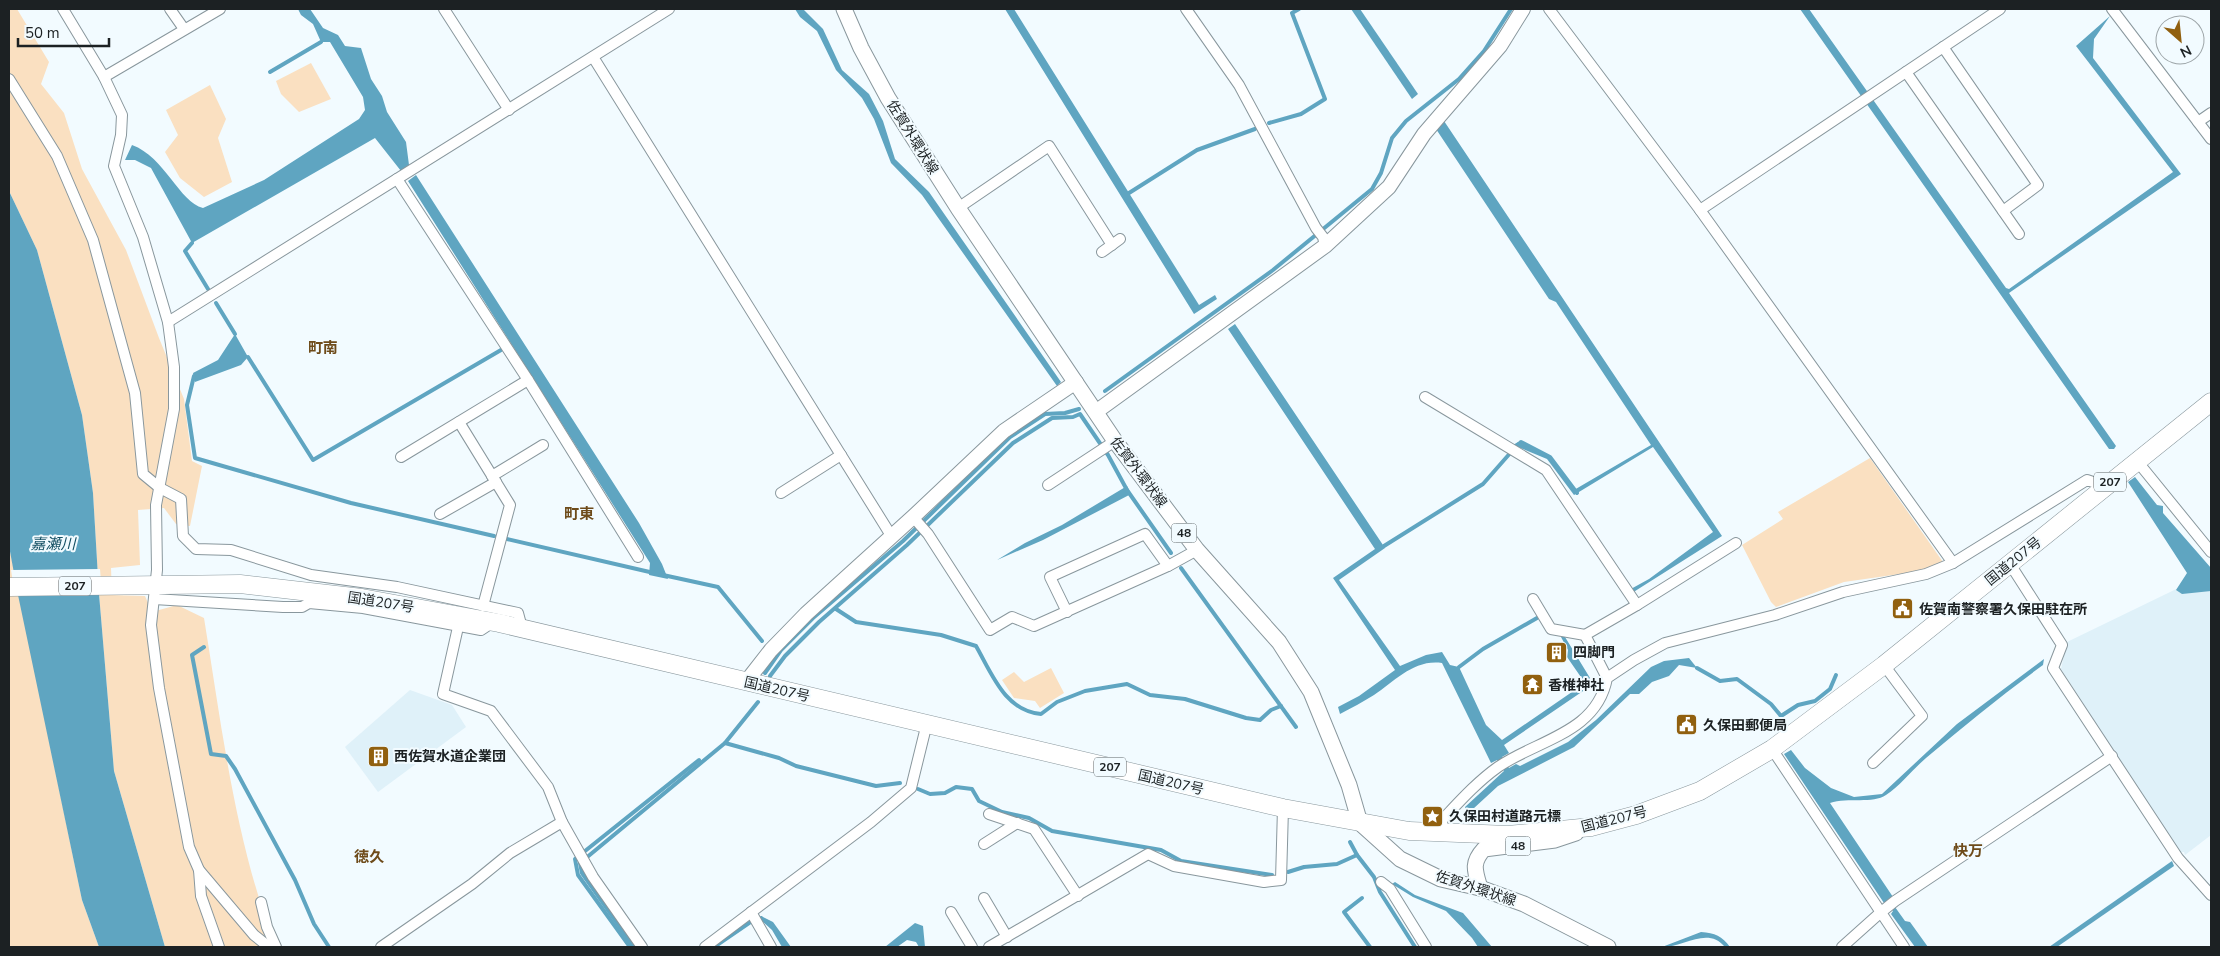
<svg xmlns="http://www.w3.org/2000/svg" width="2220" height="956" font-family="'Nunito Sans','Noto Sans JP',sans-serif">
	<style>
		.built { fill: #dff1f9 }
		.green { fill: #fae0c1 }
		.water { fill: #5fa5c1 }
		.pier { fill: #f2fbff }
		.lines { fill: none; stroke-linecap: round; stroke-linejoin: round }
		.stream { stroke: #5fa5c1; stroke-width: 4 }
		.street-casing { stroke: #89979d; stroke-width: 12 }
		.secondary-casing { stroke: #89979d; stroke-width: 16 }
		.primary-casing { stroke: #89979d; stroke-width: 17 }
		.highway-casing { stroke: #89979d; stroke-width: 19 }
		.street { stroke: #fff; stroke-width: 10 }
		.secondary { stroke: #fff; stroke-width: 14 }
		.primary { stroke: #fff; stroke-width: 15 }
		.highway { stroke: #fff; stroke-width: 18 }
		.labels { text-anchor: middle; stroke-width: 4; stroke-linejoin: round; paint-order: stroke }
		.shield { fill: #f2fbff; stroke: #5c6265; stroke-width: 1 }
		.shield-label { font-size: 12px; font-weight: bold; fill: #1c2123 }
		.street-label { font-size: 14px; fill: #1c2123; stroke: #f2fbff }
		.poi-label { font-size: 14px; font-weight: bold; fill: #1c2123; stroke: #f2fbff; text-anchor: start }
		.neighbourhood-label { font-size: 15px; font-weight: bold; fill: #6e4b1a; stroke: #f2fbff }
		.water-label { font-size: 15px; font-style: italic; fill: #155064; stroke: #f2fbff }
	</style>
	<rect width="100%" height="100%" fill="#f2fbff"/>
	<g class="built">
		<path d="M2199,578l12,12v245l-26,20 -1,-3h-5l-118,-183 6,-27z"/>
		<path d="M410,690l42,15 14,22 -88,65 -33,-45z"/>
	</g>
	<g class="green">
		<path d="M9,9h8l32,53 -8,22 23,29 18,56 44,81 33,88 25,61 8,62 10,5 -12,60 -14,-2 -12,-16 -26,2 2,55 -29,3 1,27 33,1 7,16 25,-7 27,13c18,110 31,224 72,329h-111l-51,-176 -15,-177 -6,-101 -11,-78 -45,-165 -28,-59z"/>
		<path d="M311,63l20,36 -32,13 -18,-18 -5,-13z"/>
		<path d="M210,85l16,34 -8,19 14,44 -28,15 -24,-19 -15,-26 13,-17 -12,-25z"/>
		<path d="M1870,458l73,104 -22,9 -77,11 -68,25 -5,-5 -29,-57 41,-26 -5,-7z"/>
		<path d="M9,546l73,354 17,47h-90z"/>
		<path d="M1051,668l13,25 -24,15 -5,-7 -21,-3 -12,-18 12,-8 10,10z"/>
	</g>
	<g class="water">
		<path d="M298,9h12l13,19 15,7 7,11 16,2 10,31 11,17 5,16 19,30 3,23 -8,6 -26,-33 -183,105 -41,-75 -16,-8h-10l7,-15c33,12 47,57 71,63l61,-28 95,-61 6,-9 -2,-13 -33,-55h-9l-8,-18 -12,-9z"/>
		<path d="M795,9h8l20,20 19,41 27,24 14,27 12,38 34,33 132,190 -4,4 -135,-191 -31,-32 -17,-44 -12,-21 -26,-28 -19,-39 -17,-14z"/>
		<path d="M1005,9h9l185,296 16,-10 2,4 -23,15z"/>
		<path d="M1351,9h9l58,85 -6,5z"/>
		<path d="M1800,9h9l197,279 3,1 164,-117 -97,-126 34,-30 -16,23 -1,19 88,116 -172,119 107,153 -2,3h-5z"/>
		<path d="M1444,121l278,415 -90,57 -3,-3 20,-11 64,-47 -60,-85 -79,48 -27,-36 -34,-14 5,-3 32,15 24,33 77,-45 -95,-143 -7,-3 -113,-170z"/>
		<path d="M416,175l223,348 23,41 6,15 -19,-4 1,-12 -242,-382z"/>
		<path d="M9,191l28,59 45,165 11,78 6,101 15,177 51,176h-66l-17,-47 -64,-305 -9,-49z"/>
		<path d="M1235,324l150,224 -46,32 61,86 26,-11 16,-3 8,13 9,2 27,58 16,15 83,-57 -18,-26 1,-7 -7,-13h4l25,41 -1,9 -85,58 5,8 -7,4 7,11 7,-4 4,2 48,-24 28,-22 55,-53 13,-6 25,-3 8,10 -18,-3 -10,11 -17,6 -13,12h-9l-56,53 -76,39 -25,23h-8v-2l39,-36 -7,-11 -6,3 -49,-100c-28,-4 -47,18 -68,32 -11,7 -23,13 -34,19l-2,-7 21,-11 36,-26 -62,-92 42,-29 -147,-220z"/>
		<path d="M235,334l13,23 -7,8 -46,17 -2,-9 25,-13z"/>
		<path d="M2135,477l22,28 6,1v7l48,55v23l-29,3 -6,-4 11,-17 -59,-91z"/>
		<path d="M1127,486l4,8 -88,46 -46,20 28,-17 37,-18z"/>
		<path d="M2044,659l-1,6c-41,30 -79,61 -117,93 -13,11 -26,28 -40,37 -13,9 -38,2 -56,8l63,94 -3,3 15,21 5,1 18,25h-13l-24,-33 2,-3 -6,-8h-3l-100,-149 7,-4 14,18 26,20 23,9 28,-3 75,-70z"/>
		<path d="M2172,861l2,5 -117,81h-8z"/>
		<path d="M1395,882l20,13 48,18 29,34h-14l-6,-9 -26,-27 -33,-14 -21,-13z"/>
		<path d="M761,916l12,6 18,25h-9l-10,-17 -11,-10z"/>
		<path d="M915,923l8,3 2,21h-6l-3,-5 -9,-2 -10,7h-12z"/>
		<path d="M1701,932c14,1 21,4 29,15h-5c-17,-21 -41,0 -63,0z"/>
	</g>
	<path class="pier" d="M100,569l2,25 -87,1 -4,-25z"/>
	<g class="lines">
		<g class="stream">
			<path d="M270,72l51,-30"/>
			<path d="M1269,123l32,-9 24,-15 -33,-86 7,-4"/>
			<path d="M1129,193l68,-43 58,-21"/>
			<path d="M192,243l-7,8 23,38"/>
			<path d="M216,303l19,31"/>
			<path d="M248,357l65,103 188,-110"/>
			<path d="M194,376l-7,29 8,53 156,45 143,33"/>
			<path d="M1105,391l168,-121 99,-81 9,-16 11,-35 14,-17 53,-42 25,-28 27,-42"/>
			<path d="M1517,446l4,-4 29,15 27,36"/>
			<path d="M507,539l147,34"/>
			<path d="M1384,546l99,-62 29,-33"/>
			<path d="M1181,568l115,159"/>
			<path d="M663,575l55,12 44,54"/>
			<path d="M836,609l20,13 85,13 35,11c16,28 29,65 65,68l16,-12 28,-11 42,-7 23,11 35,4 61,19 14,2 11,-10 10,-4"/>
			<path d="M204,647l-12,8 19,99 15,2 9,13 60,111 19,44 15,23"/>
			<path d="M1459,667l24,-18 54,-31"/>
			<path d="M1697,668l23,13 17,-2 34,25 10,12 -3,14"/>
			<path d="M765,673l16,-23 32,-32 90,-77 107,-104 35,-23 20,-1 14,-4"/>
			<path d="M770,676l15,-20 34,-34 88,-77 106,-102 39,-25 21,-1 7,-3 28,41 19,35 44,63"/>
			<path d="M1781,716l17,-11 17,-4 15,-12 6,-14"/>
			<path d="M725,743l54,15 17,8 80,20 24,-3"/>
			<path d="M918,789l12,5 15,-1 11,-6 16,2 7,12 23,11 27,6 23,13 109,19 20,11 91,14"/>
			<path d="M1350,842l7,13 17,22 6,15 35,55"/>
			<path d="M1288,872l16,-5 33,-3 20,-9"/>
			<path d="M1362,898l-18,14 26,35"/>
			<path d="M630,947l-52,-72 -3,-16 124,-99"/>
			<path d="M634,947l-52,-74 -2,-10 145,-120 33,-41"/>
			<path d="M714,947l35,-24 12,-5"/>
		</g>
		<defs>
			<g id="street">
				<path d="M63,9l41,68 18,38 -1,20 -7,31 29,71 25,85 6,45v42l-18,96 1,65 -6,55 8,63 30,159 10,23 55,65 15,12"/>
				<path d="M170,9l14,20"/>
				<path d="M444,9l65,101"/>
				<path d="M1186,9l53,76 77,143 7,9 2,9"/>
				<path d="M1549,9l151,201 253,353"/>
				<path d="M2112,9l99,130"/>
				<path d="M1943,47l95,138 -35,26"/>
				<path d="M593,57l299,480"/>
				<path d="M1906,72l113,162"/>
				<path d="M104,77l116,-68"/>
				<path d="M9,79l48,77 36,84 42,153 8,81 17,14 21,11 2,37 13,13 35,1 80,25 86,12 121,26 4,15"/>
				<path d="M2198,122l13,-9"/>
				<path d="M397,179l131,201 110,177"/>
				<path d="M958,208l91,-62 63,99"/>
				<path d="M1700,210l300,-201"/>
				<path d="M1102,252l18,-13"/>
				<path d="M168,322l501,-313"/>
				<path d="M1425,397l121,73 91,135 99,-62"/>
				<path d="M459,422l51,83 -27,101"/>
				<path d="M401,457l127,-77"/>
				<path d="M2137,461l74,91"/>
				<path d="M492,476l51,-31"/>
				<path d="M1048,485l67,-44"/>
				<path d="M781,493l60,-38"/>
				<path d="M440,514l56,-32"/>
				<path d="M913,517l15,17 62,96 22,-13 22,9 134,-60 29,-16"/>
				<path d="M2010,564l52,81 -9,23 125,190 33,37"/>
				<path d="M154,599l129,8h19l7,-4 54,5 118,22 12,-8"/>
				<path d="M1533,599l18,30 34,6"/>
				<path d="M1067,612l-17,-35 95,-43 23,32"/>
				<path d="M458,627l-15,67 48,17 57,76 14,35"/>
				<path d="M1607,678l-22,-43 52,-30"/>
				<path d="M1772,749l132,198"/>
				<path d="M1873,763l49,-47 -38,-51"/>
				<path d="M989,814l45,15 44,67"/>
				<path d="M1443,833l-1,-13c18,-19 35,-38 56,-53 39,-27 99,-34 109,-89l27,-18 31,-17 110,-28 68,-23 83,-18 27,-11 134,-83 18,6"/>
				<path d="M984,844l33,-21"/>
				<path d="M199,870l2,26 18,51"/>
				<path d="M1381,882l9,7 36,58"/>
				<path d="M984,898l23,39"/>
				<path d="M261,902l6,25 9,20"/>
				<path d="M751,912l20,35"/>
				<path d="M951,912l21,35"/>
				<path d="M381,947l91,-63 38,-31 52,-31 31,55 49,70"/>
				<path d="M705,947l166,-125 40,-34 16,-65"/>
				<path d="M989,947l159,-93 26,12 90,16 17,-2 2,-72"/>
				<path d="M1842,947l38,-34 15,-12 217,-145"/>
			</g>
			<g id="secondary">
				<path d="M1097,411l228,-165 64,-59 35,-53 76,-88 23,-37"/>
				<path d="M746,682l25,-32 35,-36 107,-97 91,-86 72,-49"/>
			</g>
			<g id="primary">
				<path d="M844,9l17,39 27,50 70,110 157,233 82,109 82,92 32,50 38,93 11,38 40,36 41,20 39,9 44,16 84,43"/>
				<path d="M1480,888c-5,-17 -9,-25 4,-39l71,-9 21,-7"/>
			</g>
			<path id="highway" d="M9,587l231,-3 122,14 137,25 784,185 126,23 99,4 83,-8 45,-12 64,-24 72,-42 112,-84 327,-263"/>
		</defs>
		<use href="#street" class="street-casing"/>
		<use href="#secondary" class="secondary-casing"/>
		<use href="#primary" class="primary-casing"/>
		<use href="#highway" class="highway-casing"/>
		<use href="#street" class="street"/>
		<use href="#secondary" class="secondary"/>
		<use href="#primary" class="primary"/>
		<use href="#highway" class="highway"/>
	</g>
	<defs>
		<symbol id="civic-square" viewBox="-11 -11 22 22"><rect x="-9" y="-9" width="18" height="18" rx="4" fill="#91600f" stroke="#f2fbff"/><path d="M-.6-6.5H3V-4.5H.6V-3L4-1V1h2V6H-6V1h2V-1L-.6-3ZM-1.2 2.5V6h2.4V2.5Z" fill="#fff"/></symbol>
		<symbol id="building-square" viewBox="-11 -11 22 22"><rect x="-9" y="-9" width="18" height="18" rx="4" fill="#91600f" stroke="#f2fbff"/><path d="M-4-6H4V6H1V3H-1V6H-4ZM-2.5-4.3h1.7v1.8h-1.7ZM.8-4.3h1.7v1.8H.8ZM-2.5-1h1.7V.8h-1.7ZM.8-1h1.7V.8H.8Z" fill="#fff"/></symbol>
		<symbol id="temple-square" viewBox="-11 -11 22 22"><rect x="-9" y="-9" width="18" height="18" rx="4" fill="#91600f" stroke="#f2fbff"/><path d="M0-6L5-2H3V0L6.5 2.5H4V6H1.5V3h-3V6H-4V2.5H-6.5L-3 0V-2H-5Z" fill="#fff"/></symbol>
		<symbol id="sight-square" viewBox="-11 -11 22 22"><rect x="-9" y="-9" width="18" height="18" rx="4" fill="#91600f" stroke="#f2fbff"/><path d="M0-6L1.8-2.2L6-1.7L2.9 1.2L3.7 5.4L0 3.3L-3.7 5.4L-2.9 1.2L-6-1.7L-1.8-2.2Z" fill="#fff"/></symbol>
	</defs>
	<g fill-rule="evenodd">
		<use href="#civic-square" x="1890" y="596" width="25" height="25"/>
		<use href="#building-square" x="1544" y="640" width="25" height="25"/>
		<use href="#temple-square" x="1520" y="672" width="25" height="25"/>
		<use href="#civic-square" x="1674" y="712" width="25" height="25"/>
		<use href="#building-square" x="366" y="744" width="25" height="25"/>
		<use href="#sight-square" x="1420" y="804" width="25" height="25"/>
	</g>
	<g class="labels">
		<g class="shield">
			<rect x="2094" y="472.5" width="32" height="19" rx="4"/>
			<rect x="1171.5" y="523.5" width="25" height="19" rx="4"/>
			<rect x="59" y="576.5" width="32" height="19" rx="4"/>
			<rect x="1094" y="757.5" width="32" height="19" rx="4"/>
			<rect x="1505.5" y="836.5" width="25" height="19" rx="4"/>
		</g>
		<g class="shield-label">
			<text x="2110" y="486">207</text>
			<text x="1184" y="537">48</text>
			<text x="75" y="590">207</text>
			<text x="1110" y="771">207</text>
			<text x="1518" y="850">48</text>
		</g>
		<g class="street-label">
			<text transform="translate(913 137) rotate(58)" y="5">佐賀外環状線</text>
			<text transform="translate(1139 472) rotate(53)" y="5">佐賀外環状線</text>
			<text transform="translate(2013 561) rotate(-39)" y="5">国道207号</text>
			<text transform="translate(381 602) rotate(9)" y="5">国道207号</text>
			<text transform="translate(777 689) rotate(13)" y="5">国道207号</text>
			<text transform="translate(1171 782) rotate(13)" y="5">国道207号</text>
			<text transform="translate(1614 819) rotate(-14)" y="5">国道207号</text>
			<text transform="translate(1476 888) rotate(18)" y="5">佐賀外環状線</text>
		</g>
		<g class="poi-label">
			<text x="1919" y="614">佐賀南警察署久保田駐在所</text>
			<text x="1573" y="657">四脚門</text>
			<text x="1548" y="690">香椎神社</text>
			<text x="1703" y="730">久保田郵便局</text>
			<text x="394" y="761">西佐賀水道企業団</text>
			<text x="1449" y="821">久保田村道路元標</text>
		</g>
		<g class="neighbourhood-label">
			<text x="323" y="353">町南</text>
			<text x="579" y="519">町東</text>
			<text x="1968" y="856">快万</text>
			<text x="369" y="862">徳久</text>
		</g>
		<g class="water-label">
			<text x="53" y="549">嘉瀬川</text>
		</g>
	</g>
	<rect width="2220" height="956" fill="none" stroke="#1c2123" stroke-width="20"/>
	<g transform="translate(2180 40) rotate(153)"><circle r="24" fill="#f2fbff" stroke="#9ca4a7"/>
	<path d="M0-4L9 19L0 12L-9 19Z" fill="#91600f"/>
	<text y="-8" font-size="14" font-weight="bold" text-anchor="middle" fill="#1c2123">N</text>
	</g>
	<path d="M18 38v8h91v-8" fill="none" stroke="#1c2123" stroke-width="2.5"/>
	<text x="25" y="38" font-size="15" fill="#1c2123" stroke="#f2fbff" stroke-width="4" paint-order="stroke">50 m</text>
</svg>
